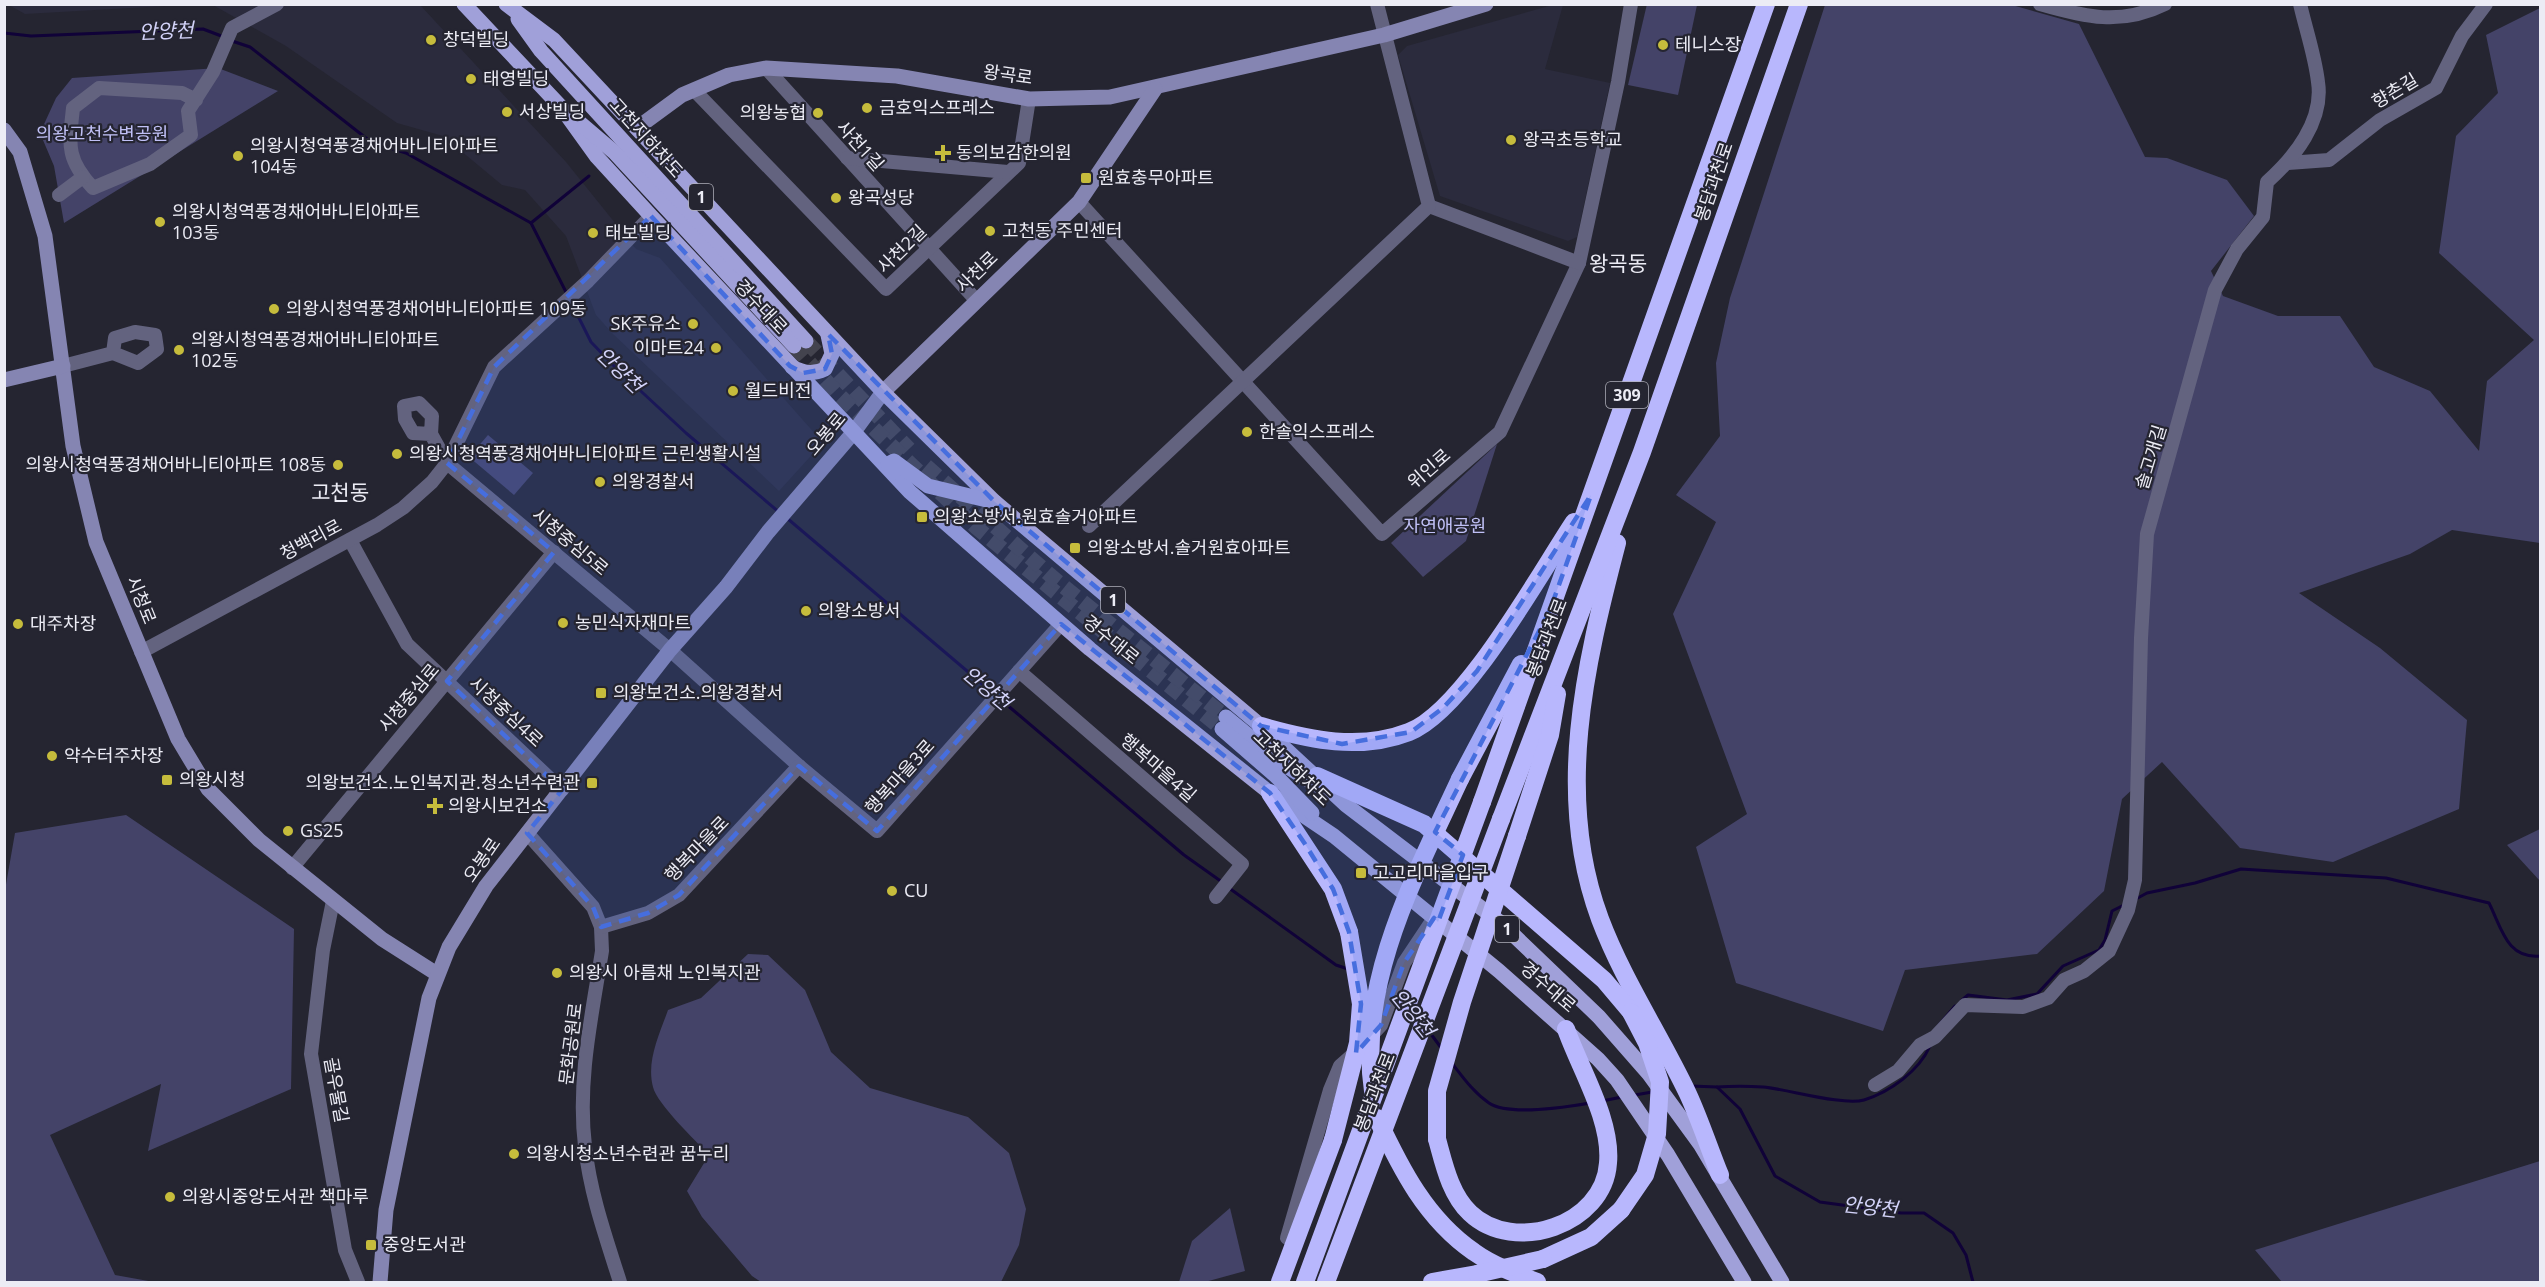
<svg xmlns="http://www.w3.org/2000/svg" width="2545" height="1287" font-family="'Open Sans','Noto Sans KR',sans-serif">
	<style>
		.built { fill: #2b2b3d }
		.green { fill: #444368 }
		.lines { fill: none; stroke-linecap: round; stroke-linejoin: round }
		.stream { stroke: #100238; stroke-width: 3 }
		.primary-tunnel { stroke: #43434e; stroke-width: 15; stroke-dasharray: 15 8; stroke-linecap: butt }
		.street { stroke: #63637f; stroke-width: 14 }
		.secondary { stroke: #8585b2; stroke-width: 15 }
		.primary { stroke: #a0a0d9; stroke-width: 15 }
		.highway { stroke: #b8b7fd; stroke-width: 18 }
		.highway-bridge { stroke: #b8b7fd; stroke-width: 18 }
		.marked { fill: #466ede; fill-opacity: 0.2; stroke: #466ede; stroke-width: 4.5; stroke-dasharray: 12 8; stroke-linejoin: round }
		.poi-dot { fill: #c6bc3c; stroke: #252531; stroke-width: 2 }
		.labels { text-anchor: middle; stroke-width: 4.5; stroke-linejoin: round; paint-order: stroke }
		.shield { fill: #252531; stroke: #b0b0ba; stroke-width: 1.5 }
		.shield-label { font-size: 16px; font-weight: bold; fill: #ececf5 }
		.poi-label { font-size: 18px; fill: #ececf5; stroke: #252531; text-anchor: start }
		.street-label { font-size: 18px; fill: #ececf5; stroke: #252531 }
		.park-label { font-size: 18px; fill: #c0c0f6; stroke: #252531 }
		.water-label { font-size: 20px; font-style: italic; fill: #d3d3f9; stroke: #252531 }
		.quarter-label { font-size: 21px; fill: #ececf5; stroke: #252531 }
	</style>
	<rect width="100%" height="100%" fill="#252531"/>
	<g class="built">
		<path d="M1556,4l7,1 -18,64 65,14 -33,154 -9,4 -128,-45 -42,-141 9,-9z"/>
		<path d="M9,5h173l-157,9z"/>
		<path d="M213,5h207l146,157 70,87 24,9 157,178 2,11 -40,44 -166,-157 -17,-19 -30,-79 -41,-46 -23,-5 -59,-49 -46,-13 -111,-77z"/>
	</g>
	<g class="green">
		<path d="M1647,4l50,1 -19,90 -50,-10z"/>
		<path d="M1825,5h187l67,19 66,133 22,1 60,22 27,36 -43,55 12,25 55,20h62l34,51 56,24 49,60 8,-70 47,-41 -95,-87 17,-117 42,-43 -12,-58 54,-27v535l-88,-13 -42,24 -111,39 81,55 87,72 -8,89 -126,53 -93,-14 -78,-86 -40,37 -18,92 -67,63 -132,16 -22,61 -147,-48 -40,-136 51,-33 -74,-200 43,-92 -40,-27 44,-59 -4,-73 14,-65z"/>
		<path d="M218,68l60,23 -214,132 -10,-57 -14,-33 16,-35 16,-20z"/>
		<path d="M488,435l45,38 -19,22 -45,-38z"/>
		<path d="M1497,444l-31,97 -43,36 -32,-34z"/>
		<path d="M126,815l168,114 -3,160 -143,62 13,-67 -111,51 65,140 39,7h-149l-1,-386 11,-63z"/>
		<path d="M2540,829v52l-33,-36z"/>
		<path d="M748,954l20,1 37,35 26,62 39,36 98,29 41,36 17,56 -7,36 -18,37h-240l-9,-6 -50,-59 -15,-26 22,-36c-13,-14 -52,-51 -56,-68 -7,-26 7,-54 15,-77l33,-12z"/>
		<path d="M2540,1161v121h-258l-27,-32z"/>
		<path d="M1230,1208l15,63 -40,11h-26l13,-41z"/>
	</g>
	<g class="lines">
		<g class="stream">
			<path d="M4,33l27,3 172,-7 21,8"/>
			<path d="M232,41l18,6 121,95 35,11 125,70 36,71"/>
			<path d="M531,223l58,-47"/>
			<path d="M571,302l20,40 25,26 70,65 94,80"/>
			<path d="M788,519l205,174"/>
			<path d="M1000,699l184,156 38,27"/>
			<path d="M1229,888l107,77 12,4"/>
			<path d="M2134,900l13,-7 48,-10 46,-14 145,9 103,25c13,26 18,56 51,53"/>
			<path d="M1962,1000l6,-5 39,5 30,-6 26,-28 36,-16 6,-10 7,-29 14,-7"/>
			<path d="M1938,1026l17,-20"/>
			<path d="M1428,1030l14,19"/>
			<path d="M1451,1062c11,14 22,30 38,41 19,13 78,4 101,0"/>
			<path d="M1691,1086l26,1 23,22 35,67 45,26 81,11h23l29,20 13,22 7,27"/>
			<path d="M1717,1087c15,-1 31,-1 46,0 24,2 80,19 101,13 26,-8 55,-29 66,-54"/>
			<path d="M1635,1095l17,-3"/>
			<path d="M1602,1101l20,-4"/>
		</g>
		<g class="primary-tunnel">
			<path d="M806,341l103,108"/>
			<path d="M794,346l46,50 137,132 245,201"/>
			<path d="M926,466l132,116 168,135"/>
		</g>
		<g class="street">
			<path d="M2040,4c45,13 81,22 125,0"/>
			<path d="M766,68l210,232"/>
			<path d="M694,90l192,199 133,-126 10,-64"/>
			<path d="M196,100l-14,-7 -83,-5 -26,20c-4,37 -7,51 20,80l57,-24 41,-29 -3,-24 25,-39 19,-44 45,-24"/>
			<path d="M847,158l161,14"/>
			<path d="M2288,163l41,-3 51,-40 56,-32 26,-52 24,-32"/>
			<path d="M59,195l24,-18"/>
			<path d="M1079,202l303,332 118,-102 79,-169 39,-181 13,-78"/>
			<path d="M1429,206l150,57"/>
			<path d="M63,366l50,-13 25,10 19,-14 -2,-14 -20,-3 -20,6 -2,15"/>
			<path d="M431,434l-18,-1 -8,-14 -1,-13 15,-3 13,13 -1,18 16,29 223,187 129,116 78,65 184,-207"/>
			<path d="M1089,526l340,-320 -52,-202"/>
			<path d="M350,540l57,104 155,146"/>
			<path d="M141,652l236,-127 26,-17 29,-26 15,-19 47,-96 94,-86 63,-65"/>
			<path d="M1019,671l223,193 -26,33"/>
			<path d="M527,833l66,74 8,20 1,24c-10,64 -25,130 -17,195 5,47 21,92 35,136"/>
			<path d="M292,868l262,-316"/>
			<path d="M333,901l-10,49 -12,104 34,196 13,32"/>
			<path d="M601,927l47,-14 31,-18 120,-129"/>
			<path d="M1370,1037l11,-12 23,-62 30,-45"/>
			<path d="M1875,1085l23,-14 22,-26 15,-8 30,-32 58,2 25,-9 16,-18 20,-9 25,-20 19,-41 7,-30 6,-242 6,-104 68,-244 22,-41 26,-32 4,-35c27,-24 57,-61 51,-100 -3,-26 -12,-52 -18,-78"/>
			<path d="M1287,1238l43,-148 10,-24 17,-15"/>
		</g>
		<g class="secondary">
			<path d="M637,128l45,-33 47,-20 37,-7 131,8 132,23 81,-2 274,-62 102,-31"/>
			<path d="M4,130l16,22 25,84 28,210 23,96 82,197 30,50 51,51 123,99 55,35"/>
			<path d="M4,380l59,-14"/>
			<path d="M380,1282l6,-72 43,-212 20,-51 37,-61 184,-236 56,-63 42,-55 85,-99 30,-41 196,-190 76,-113"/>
		</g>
		<g class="primary">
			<path d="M464,4l97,103 36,50 54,59 259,276 180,157 180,144 64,43 165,135 99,88 19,21 51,75 76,127"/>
			<path d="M506,4l48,36 329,352 112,110 266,224 85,79 155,118 98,94 50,57 51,70 82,138"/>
			<path d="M518,19l23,32 265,290"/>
			<path d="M580,123l34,29 180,194"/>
			<path d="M792,367c12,6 20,8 33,2l7,-15 -4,-19"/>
			<path d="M893,473l-5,-9 6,-3 34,25 67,16"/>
			<path d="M1226,717l57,47 33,21"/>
			<path d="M1222,729l55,48 35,36"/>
		</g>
		<g class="highway">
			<path d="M1617,543c-32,122 -63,253 -17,376 23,61 60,116 88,175 12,26 21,54 32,81"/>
			<path d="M1261,726c49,14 99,25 148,6 55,-21 131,-159 165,-210"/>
			<path d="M1317,776l107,48 180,156 27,32"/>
			<path d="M1460,779l61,-115"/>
			<path d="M1270,793l63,96 16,43"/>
			<path d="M1482,802l284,-798"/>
			<path d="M1501,819l141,-367 157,-448"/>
			<path d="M1517,836l33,-101 7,-41"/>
			<path d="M1377,1118c24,51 49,101 97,134 18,13 42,22 63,30"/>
			<path d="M1437,1139c7,25 13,55 33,74 44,42 134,12 138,-50 4,-43 -28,-94 -42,-134"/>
			<path d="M1543,1259l48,-22 30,-27"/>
			<path d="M1280,1282l53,-142"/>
			<path d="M1432,1282l45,-8"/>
		</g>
		<g class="highway-bridge">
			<path d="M1373,1091c-16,-109 43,-217 87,-312"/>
			<path d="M1437,1139v-48l25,-89 55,-166"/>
			<path d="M1333,1140l25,-97 3,-39 -12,-72"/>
			<path d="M1621,1210l24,-35 12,-41 3,-52 -13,-39 -16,-31"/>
			<path d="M1477,1274l66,-15"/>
			<path d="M1305,1282l177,-480"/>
			<path d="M1326,1282l175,-463"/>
		</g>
	</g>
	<path class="marked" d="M651,216l139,150 13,7 22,-4 7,-15 -4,-20 167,168 266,224 81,18 69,-12 32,-24 34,-37 114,-176 -41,115 -115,222 28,23 -25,67 -4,-4 -30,45 -23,62 -25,28 5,-49 -12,-72 -16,-43 -28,-45 -35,-51 -209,-169 -184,207 -78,-65 -120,129 -31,18 -47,14 -8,-20 -66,-74 35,-43 -115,-109 107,-129 -107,-89 47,-96z"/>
	<g class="poi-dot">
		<circle cx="431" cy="40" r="6"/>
		<circle cx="1663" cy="45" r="6"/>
		<circle cx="471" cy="79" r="6"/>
		<circle cx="867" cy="108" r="6"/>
		<circle cx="507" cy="112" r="6"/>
		<circle cx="818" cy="113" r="6"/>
		<circle cx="1511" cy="140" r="6"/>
		<path d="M940 144h6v6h6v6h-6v6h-6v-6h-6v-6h6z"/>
		<circle cx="238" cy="156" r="6"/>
		<rect x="1080" y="172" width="12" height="12" rx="3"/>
		<circle cx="836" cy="198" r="6"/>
		<circle cx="160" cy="222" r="6"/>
		<circle cx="990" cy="231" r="6"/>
		<circle cx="593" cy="233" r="6"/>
		<circle cx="274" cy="309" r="6"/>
		<circle cx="693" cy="324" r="6"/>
		<circle cx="716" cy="348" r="6"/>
		<circle cx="179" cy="350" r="6"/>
		<circle cx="733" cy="391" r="6"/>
		<circle cx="1247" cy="432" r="6"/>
		<circle cx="397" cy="454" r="6"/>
		<circle cx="338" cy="465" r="6"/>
		<circle cx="600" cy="482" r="6"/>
		<rect x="916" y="511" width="12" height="12" rx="3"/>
		<rect x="1069" y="542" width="12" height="12" rx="3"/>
		<circle cx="806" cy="611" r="6"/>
		<circle cx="563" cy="623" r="6"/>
		<circle cx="18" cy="624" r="6"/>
		<rect x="595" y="687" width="12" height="12" rx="3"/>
		<circle cx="52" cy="756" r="6"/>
		<rect x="161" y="774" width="12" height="12" rx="3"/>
		<rect x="586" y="777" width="12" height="12" rx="3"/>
		<path d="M432 797h6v6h6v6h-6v6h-6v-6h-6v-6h6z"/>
		<circle cx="288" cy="831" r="6"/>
		<rect x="1355" y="867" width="12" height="12" rx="3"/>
		<circle cx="892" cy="891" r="6"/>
		<circle cx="557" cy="973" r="6"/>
		<circle cx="514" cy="1154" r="6"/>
		<circle cx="170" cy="1197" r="6"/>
		<rect x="365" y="1239" width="12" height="12" rx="3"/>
	</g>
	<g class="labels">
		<g class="shield">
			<rect x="689" y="184" width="24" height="26" rx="4.5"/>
			<rect x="1606" y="382" width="42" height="26" rx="4.5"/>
			<rect x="1101" y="587" width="24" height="26" rx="4.5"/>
			<rect x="1495" y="916" width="24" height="26" rx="4.5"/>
		</g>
		<g class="shield-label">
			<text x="701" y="203">1</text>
			<text x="1627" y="401">309</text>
			<text x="1113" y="606">1</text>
			<text x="1507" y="935">1</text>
		</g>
		<g class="poi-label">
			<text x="443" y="46">창덕빌딩</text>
			<text x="1675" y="51">테니스장</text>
			<text x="483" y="85">태영빌딩</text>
			<text x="879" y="114">금호익스프레스</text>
			<text x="519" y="118">서상빌딩</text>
			<text x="806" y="119" text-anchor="end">의왕농협</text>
			<text x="1523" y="146">왕곡초등학교</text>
			<text x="250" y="152">의왕시청역풍경채어바니티아파트<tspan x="250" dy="21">104동</tspan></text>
			<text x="956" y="159">동의보감한의원</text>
			<text x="1098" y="184">원효충무아파트</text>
			<text x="848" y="204">왕곡성당</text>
			<text x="172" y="218">의왕시청역풍경채어바니티아파트<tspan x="172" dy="21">103동</tspan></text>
			<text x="1002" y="237">고천동 주민센터</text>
			<text x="605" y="239">태보빌딩</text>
			<text x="286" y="315">의왕시청역풍경채어바니티아파트 109동</text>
			<text x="681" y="330" text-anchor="end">SK주유소</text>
			<text x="191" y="346">의왕시청역풍경채어바니티아파트<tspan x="191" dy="21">102동</tspan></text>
			<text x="704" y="354" text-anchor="end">이마트24</text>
			<text x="745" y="397">월드비전</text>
			<text x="1259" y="438">한솔익스프레스</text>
			<text x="409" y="460">의왕시청역풍경채어바니티아파트 근린생활시설</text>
			<text x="326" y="471" text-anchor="end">의왕시청역풍경채어바니티아파트 108동</text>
			<text x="612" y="488">의왕경찰서</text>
			<text x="934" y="523">의왕소방서.원효솔거아파트</text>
			<text x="1087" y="554">의왕소방서.솔거원효아파트</text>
			<text x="818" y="617">의왕소방서</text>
			<text x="575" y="629">농민식자재마트</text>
			<text x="30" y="630">대주차장</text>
			<text x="613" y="699">의왕보건소.의왕경찰서</text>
			<text x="64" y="762">약수터주차장</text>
			<text x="179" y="786">의왕시청</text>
			<text x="580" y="789" text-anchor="end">의왕보건소.노인복지관.청소년수련관</text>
			<text x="448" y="812">의왕시보건소</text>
			<text x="300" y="837">GS25</text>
			<text x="1373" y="879">고고리마을입구</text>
			<text x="904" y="897">CU</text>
			<text x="569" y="979">의왕시 아름채 노인복지관</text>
			<text x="526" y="1160">의왕시청소년수련관 꿈누리</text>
			<text x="182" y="1203">의왕시중앙도서관 책마루</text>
			<text x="383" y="1251">중앙도서관</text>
		</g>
		<g class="street-label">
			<text transform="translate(1008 75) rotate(8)" y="6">왕곡로</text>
			<text transform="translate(2395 91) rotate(-31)" y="6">향촌길</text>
			<text transform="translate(646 138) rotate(48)" y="6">고천지하차도</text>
			<text transform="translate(860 146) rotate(48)" y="6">사천1길</text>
			<text transform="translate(1714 182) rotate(-71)" y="6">봉담과천로</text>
			<text transform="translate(902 249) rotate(-44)" y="6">사천2길</text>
			<text transform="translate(977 272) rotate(-44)" y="6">사천로</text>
			<text transform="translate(761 307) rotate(47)" y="6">경수대로</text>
			<text transform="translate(826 434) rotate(-50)" y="6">오봉로</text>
			<text transform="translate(2151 457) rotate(-73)" y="6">솔고개길</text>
			<text transform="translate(1429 469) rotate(-41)" y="6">위인로</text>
			<text transform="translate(311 540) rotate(-28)" y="6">청백리로</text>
			<text transform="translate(570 542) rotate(40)" y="6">시청중심5로</text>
			<text transform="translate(141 600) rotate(68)" y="6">시청로</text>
			<text transform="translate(1547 638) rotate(-69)" y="6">봉담과천로</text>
			<text transform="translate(1111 640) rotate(39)" y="6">경수대로</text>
			<text transform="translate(409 698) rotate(-50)" y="6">시청중심로</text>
			<text transform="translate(506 712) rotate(43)" y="6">시청중심4로</text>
			<text transform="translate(1158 768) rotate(41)" y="6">행복마을4길</text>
			<text transform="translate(1292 768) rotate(44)" y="6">고천지하차도</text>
			<text transform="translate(900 777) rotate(-48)" y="6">행복마을3로</text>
			<text transform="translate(697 849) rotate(-46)" y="6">행복마을로</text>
			<text transform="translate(482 860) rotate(-55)" y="6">오봉로</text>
			<text transform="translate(1548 987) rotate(41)" y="6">경수대로</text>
			<text transform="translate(571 1044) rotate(-83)" y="6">문화공원로</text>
			<text transform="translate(336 1090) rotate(80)" y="6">골우물길</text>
			<text transform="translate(1375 1092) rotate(-69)" y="6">봉담과천로</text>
		</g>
		<g class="park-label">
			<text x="102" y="140">의왕고천수변공원</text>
			<text x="1445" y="532">자연애공원</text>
		</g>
		<g class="water-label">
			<text transform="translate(166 31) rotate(-2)" y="7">안양천</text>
			<text transform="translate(620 370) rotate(44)" y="7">안양천</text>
			<text transform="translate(987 688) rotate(40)" y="7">안양천</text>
			<text transform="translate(1413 1013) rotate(51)" y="7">안양천</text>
			<text transform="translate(1870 1207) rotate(6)" y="7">안양천</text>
		</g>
		<g class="quarter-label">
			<text x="1618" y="271">왕곡동</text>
			<text x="340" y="500">고천동</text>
		</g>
	</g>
	<rect width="2545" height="1287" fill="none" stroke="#ececf5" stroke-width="12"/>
</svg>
